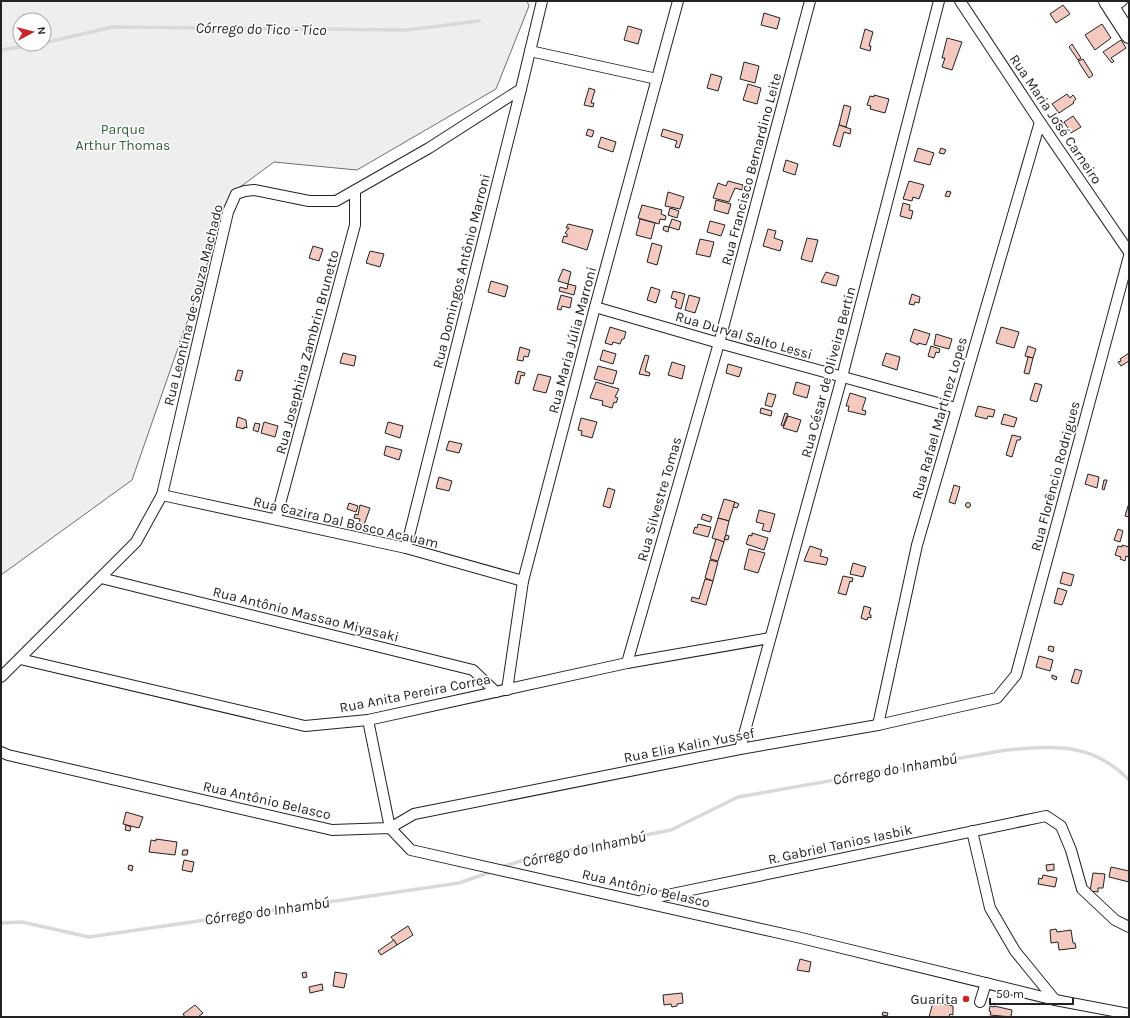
<svg xmlns="http://www.w3.org/2000/svg" width="1130" height="1018" font-family="Karla,sans-serif">
	<style>
		.green { fill: #eee; stroke: #6f6f6f; fill-rule: evenodd }
		.lines { fill: none; stroke-linecap: round; stroke-linejoin: round }
		.stream { stroke: #d9d9d9; stroke-width: 3.5 }
		.building { fill: #f3c9c0; stroke: #222 }
		.minor-casing { stroke: #222; stroke-width: 12 }
		.primary-casing { stroke: #222; stroke-width: 18 }
		.minor { stroke: #fff; stroke-width: 10 }
		.primary { stroke: #fff; stroke-width: 16 }
		.poi-dot { fill: #c62828; stroke: #fff; stroke-width: 1.5 }
		.labels { text-anchor: middle; stroke-width: 3; stroke-linejoin: round; paint-order: stroke }
		.street-label { font-size: 14px; fill: #222; stroke: #fff }
		.park-label { font-size: 14px; fill: #2f5e38; stroke: #fff }
		.poi-label { font-size: 14px; fill: #222; stroke: #fff; text-anchor: end }
		.water-label { font-size: 15px; font-style: italic; fill: #222; stroke: #fff }
	</style>
	<rect width="100%" height="100%" fill="#fff"/>
	<path class="green" d="M1,1h526l2,5 -33,83 -139,81 -83,-8 -42,31 -100,287 -131,95zM20,20h24v24h-24z"/>
	<g class="lines">
		<g class="stream">
			<path d="M44,43l68,-16 295,3 72,-9"/>
			<path d="M1,50l36,-6"/>
			<path d="M502,867l28,-9 141,-28 67,-33 268,-47c49,-4 86,-8 123,30"/>
			<path d="M1,923l21,-1 67,15 370,-54 32,-11"/>
		</g>
	</g>
	<g class="building">
		<path d="M1063,5l7,9 -14,9 -6,-9z"/>
		<path d="M764,13l16,5 -3,11 -16,-4z"/>
		<path d="M1102,24l9,14 -16,12 -10,-15z"/>
		<path d="M628,26l14,4 -4,14 -14,-4z"/>
		<path d="M865,29l8,3 -4,14h2l-1,5 -10,-3z"/>
		<path d="M947,38l15,4 -10,28 -10,-3 3,-9h-3z"/>
		<path d="M1121,40l5,8 -15,10 3,3 -2,2 -9,-11z"/>
		<path d="M1072,44l9,14 -3,2 -9,-13z"/>
		<path d="M1083,59l10,16 -4,3 -11,-17z"/>
		<path d="M744,62l15,4 -4,17 -15,-4z"/>
		<path d="M711,74l11,3 -4,14 -11,-3z"/>
		<path d="M748,84l13,4 -4,16 -14,-4z"/>
		<path d="M589,88l6,2 -4,13h3l-1,4 -9,-2z"/>
		<path d="M1067,94l3,4 3,-3 3,4 -3,3 1,1 -15,10 -7,-9z"/>
		<path d="M874,95l15,4 -4,14 -15,-4 1,-3 -4,-1 3,-9 4,1z"/>
		<path d="M844,105l7,2 -5,20 -7,-2z"/>
		<path d="M1073,116l8,11 -10,6 -7,-11z"/>
		<path d="M1061,120l2,4 -3,2 -3,-3z"/>
		<path d="M839,125l12,4 -1,5 -6,-2 -4,15 -7,-2z"/>
		<path d="M588,129l6,2 -2,6 -6,-2z"/>
		<path d="M663,129l20,6 -4,13 -4,-1 2,-6 -16,-5z"/>
		<path d="M601,137l15,5 -3,10 -15,-5z"/>
		<path d="M918,148l16,5 -4,12 -16,-4z"/>
		<path d="M941,148l5,2 -2,4 -5,-1z"/>
		<path d="M786,160l12,4 -3,11 -12,-4z"/>
		<path d="M728,181l15,4 -1,5 -7,-2 -6,14 -16,-4 5,-15 8,3z"/>
		<path d="M909,181l15,4 -5,14 -6,-2 -1,4 -9,-2z"/>
		<path d="M947,191l4,1 -2,5 -4,-1z"/>
		<path d="M668,192l16,5 -4,12 -15,-3z"/>
		<path d="M716,200l15,4 -3,10 -14,-4z"/>
		<path d="M903,203l7,2 -1,5 4,1 -2,8 -11,-3z"/>
		<path d="M642,205l20,5 -1,4 5,2 -1,4 -5,-1 -1,5 -21,-6z"/>
		<path d="M670,208l9,3 -2,7 -9,-3z"/>
		<path d="M640,219l15,4 -4,16 -15,-4z"/>
		<path d="M672,219l9,3 -2,8 -10,-3z"/>
		<path d="M710,221l15,4 -4,11 -14,-4z"/>
		<path d="M568,224l25,6 -6,20 -25,-8 2,-6 3,1v-3l-2,-1 4,-5h-3z"/>
		<path d="M664,226l5,1 -1,5 -5,-2z"/>
		<path d="M768,229l8,2 -2,7 9,3 -3,10 -17,-5z"/>
		<path d="M807,238l11,2 -6,22 -11,-3z"/>
		<path d="M700,239l14,3 -4,15 -14,-3z"/>
		<path d="M652,243l10,3 -5,19 -10,-3z"/>
		<path d="M313,246l10,3 -4,12 -10,-3z"/>
		<path d="M370,251l14,3 -4,13 -14,-4z"/>
		<path d="M563,269l8,3 -3,12 -10,-3z"/>
		<path d="M826,272l13,4 -3,10 -15,-4z"/>
		<path d="M491,281l17,5 -3,11 -17,-5z"/>
		<path d="M568,284l8,2 -2,9 -15,-4 1,-4 7,2z"/>
		<path d="M651,287l9,3 -4,13 -9,-3z"/>
		<path d="M673,291l12,3 -4,15 -6,-2 2,-7 -6,-2z"/>
		<path d="M912,294l8,3 -1,6 -4,-1 -1,3 -5,-1z"/>
		<path d="M561,295l11,3 -2,10 -8,-2 -1,4 -4,-1z"/>
		<path d="M689,295l11,3 -5,15 -10,-3z"/>
		<path d="M610,327l16,5 -2,7h-2l-2,5 -7,-2 -1,3 -7,-2z"/>
		<path d="M1001,327l18,5 -5,16 -18,-5z"/>
		<path d="M914,329l16,5 -4,11 -8,-2v2l-8,-4z"/>
		<path d="M936,334l16,5 -3,10 -15,-4z"/>
		<path d="M931,346l9,3 -1,4 -3,-1 -2,6 -6,-2z"/>
		<path d="M1028,346l8,3 -3,9 -8,-2z"/>
		<path d="M520,347l10,3 -2,7 -4,-1 -1,5 -6,-1z"/>
		<path d="M603,350l13,4 -3,10 -13,-4z"/>
		<path d="M343,353l13,3 -2,10 -14,-3z"/>
		<path d="M886,353l14,4 -3,13 -15,-5z"/>
		<path d="M1129,353v8l-8,5 -3,-4 3,-1 -1,-2z"/>
		<path d="M645,355l4,1 -4,15 5,2 -1,3 -10,-2z"/>
		<path d="M1028,357l5,1 -4,16 -5,-1z"/>
		<path d="M672,362l13,4 -3,13 -14,-4z"/>
		<path d="M728,364l14,4 -3,9 -13,-4z"/>
		<path d="M598,366l19,5 -4,13 -19,-5z"/>
		<path d="M238,370l5,1 -3,10 -5,-1z"/>
		<path d="M518,371l7,2 -1,3 -3,-1 -2,9 -4,-1z"/>
		<path d="M538,374l13,3 -5,16 -13,-3z"/>
		<path d="M596,382l23,7 -4,8 3,1 -2,5 -2,-1 -2,6 -10,-3 1,-4 -13,-3z"/>
		<path d="M796,382l14,4 -3,12 -14,-4z"/>
		<path d="M1035,383l7,2 -5,17 -7,-2z"/>
		<path d="M768,393l8,2 -4,12 -7,-2z"/>
		<path d="M850,393l16,5 -4,12 4,1 -1,4 -17,-4 1,-5h-3z"/>
		<path d="M978,406l17,4 -2,7 -5,-1 -1,3 -12,-3z"/>
		<path d="M761,408l11,3 -1,5 -11,-3z"/>
		<path d="M785,413l3,1 -5,12 -2,-1z"/>
		<path d="M1004,414l13,4 -3,9 -13,-3z"/>
		<path d="M788,416l13,4 -4,12 -14,-4z"/>
		<path d="M238,417l8,3 1,8 -3,-1v2l-8,-2z"/>
		<path d="M581,418l16,4 -5,16 -11,-3 1,-4 -4,-1z"/>
		<path d="M264,422l14,4 -3,11 -14,-4z"/>
		<path d="M388,422l15,4 -3,12 -15,-5z"/>
		<path d="M255,423l5,1 -2,8 -5,-2z"/>
		<path d="M1012,435l9,2 -1,3h-3l-5,17 -6,-2z"/>
		<path d="M449,441l13,3 -3,9 -13,-3z"/>
		<path d="M386,446l16,4 -3,10 -15,-5z"/>
		<path d="M1088,474l11,3 -2,11 -12,-4z"/>
		<path d="M439,477l13,4 -3,10 -13,-3z"/>
		<path d="M1104,480h3l-3,10 -2,-1z"/>
		<path d="M954,485l6,2 -5,17 -6,-2z"/>
		<path d="M608,488l7,2 -5,18 -7,-2z"/>
		<path d="M724,499l11,3 -6,19 -11,-3z"/>
		<path d="M735,502l4,2 -2,4 -4,-1z"/>
		<circle cx="968" cy="505" r="2.5"/>
		<path d="M349,503l9,3 -2,6 -9,-3z"/>
		<path d="M360,505l10,3 -6,17 -5,-2 1,-4 -6,-1 1,-4 3,1z"/>
		<path d="M1128,506l1,1v10l-4,-1z"/>
		<path d="M759,510l16,4 -5,18 -8,-2 2,-6 -8,-2z"/>
		<path d="M703,514l9,3 -2,5 -9,-3z"/>
		<path d="M718,518l11,3 -5,21 -12,-4z"/>
		<path d="M698,524l13,3 -3,10 -15,-4 2,-6 2,1z"/>
		<path d="M1118,529l5,2 -3,11 -6,-2z"/>
		<path d="M752,533l16,5 -4,12 -18,-6 3,-9 3,1z"/>
		<path d="M726,535l3,1 -1,4 -4,-1z"/>
		<path d="M716,539l8,3 -6,19 -8,-2z"/>
		<path d="M1122,545l7,2v10l-3,-1 -1,5 -5,-2 1,-2 -6,-2 3,-9 4,1z"/>
		<path d="M810,546l12,4 -2,6 8,2 -2,7 -22,-4z"/>
		<path d="M749,549l16,4 -7,20 -14,-4z"/>
		<path d="M710,560l8,2 -5,19 -8,-3z"/>
		<path d="M853,563l13,4 -3,10 -13,-3z"/>
		<path d="M1063,572l11,3 -3,11 -11,-3z"/>
		<path d="M843,576l10,2 -1,4 -2,-1 -4,14 -8,-2z"/>
		<path d="M705,579l8,2 -7,24 -15,-4 1,-4 7,2z"/>
		<path d="M1058,588l9,3 -5,14 -8,-2z"/>
		<path d="M864,606l7,2 -2,6 2,1v3l-3,-1 -1,3 -6,-2z"/>
		<path d="M1049,646l5,1 -1,5 -5,-2z"/>
		<path d="M1039,656l14,4 -3,11 -14,-4z"/>
		<path d="M1075,669l7,2 -4,13 -7,-2z"/>
		<path d="M1052,675l5,2 -1,3 -4,-2z"/>
		<path d="M126,812l17,5 -4,11 -16,-4z"/>
		<path d="M126,825l5,2 -1,4 -5,-1z"/>
		<path d="M156,839l21,3 -2,13 -26,-3 2,-12 5,1z"/>
		<path d="M183,850h5l-1,5h-5z"/>
		<path d="M184,860l10,2 -2,10 -10,-2z"/>
		<path d="M1054,864v6l-7,1 -1,-6z"/>
		<path d="M129,865l4,1 -1,5 -4,-2z"/>
		<path d="M1111,867l18,4v11l-20,-5z"/>
		<path d="M1093,873l12,1 -2,14h-5v4l-8,-1z"/>
		<path d="M1043,875l14,3 -2,9 -17,-3 1,-6 3,1z"/>
		<path d="M408,926l5,9 -16,10 -6,-8z"/>
		<path d="M1056,929l1,3 14,-2 2,13h2l1,5 -17,2 -1,-8 -7,1 -1,-13z"/>
		<path d="M394,940l3,5 -16,10 -3,-4z"/>
		<path d="M800,959l11,3 -2,10 -12,-2z"/>
		<path d="M306,972l1,5 -4,1 -1,-5z"/>
		<path d="M335,972l12,2 -3,14 -11,-2z"/>
		<path d="M322,984l1,6 -13,3 -1,-6z"/>
		<path d="M682,993l1,10 -6,1v2l-5,1 -1,-3 -7,1 -1,-10z"/>
		<path d="M965,995l5,2 -2,5 -5,-1z"/>
		<path d="M933,1002l20,4v9l-3,-1 -1,3h-20z"/>
		<path d="M195,1005l8,8 -5,4h-13l-2,-3z"/>
		<path d="M990,1006l4,1v-1l18,4 -1,7 -21,-2 1,-3 -2,-1z"/>
		<path d="M883,1012l5,1 -1,3 -5,-1z"/>
	</g>
	<g class="lines">
		<defs>
			<g id="minor">
				<path d="M960,1l80,121 89,130"/>
				<path d="M1111,8l11,-7"/>
				<path d="M530,51l127,28"/>
				<path d="M595,307l124,36 237,65"/>
				<path d="M162,495l244,53 117,33"/>
				<path d="M276,519l79,-294v-34"/>
				<path d="M406,548l115,-459 21,-88"/>
				<path d="M101,578l372,92 23,22"/>
				<path d="M20,659l285,67 63,-6 259,-57 143,-25"/>
				<path d="M627,663l92,-320 91,-342"/>
				<path d="M1,677l135,-135 26,-47 66,-283 8,-18 9,-3 9,-1 55,11h27l93,-53 92,-59"/>
				<path d="M507,690l16,-109 72,-274 83,-306"/>
				<path d="M368,720l22,108 24,-14 326,-65 138,-24 119,-27 19,-23 113,-419"/>
				<path d="M878,725l39,-180 123,-423"/>
				<path d="M740,749l102,-372 97,-376"/>
				<path d="M1,752l7,3 324,75 58,-2 21,22 386,87 258,63 74,14"/>
				<path d="M972,831l18,77 25,43 40,49"/>
				<path d="M643,900l403,-84 15,10 10,24 11,39 33,31 14,7"/>
				<path d="M980,1002l6,-19"/>
			</g>
			<path id="primary" d="M1107,1l22,34"/>
		</defs>
		<use href="#minor" class="minor-casing"/>
		<use href="#primary" class="primary-casing"/>
		<use href="#minor" class="minor"/>
		<use href="#primary" class="primary"/>
	</g>
	<circle class="poi-dot" cx="966" cy="999" r="4"/>
	<g class="labels">
		<g class="street-label">
			<text transform="translate(1056 119) rotate(56)" y="5">Rua Maria José Carneiro</text>
			<text transform="translate(751 169) rotate(-75)" y="5">Rua Francisco Bernardino Leite</text>
			<text transform="translate(461 271) rotate(-76)" y="5">Rua Domingos Antônio Marroni</text>
			<text transform="translate(193 305) rotate(-76)" y="5">Rua Leontina de Souza Machado</text>
			<text transform="translate(744 335) rotate(16)" y="5">Rua Durval Salto Lessi</text>
			<text transform="translate(572 340) rotate(-75)" y="5">Rua Maria Júlia Marroni</text>
			<text transform="translate(307 352) rotate(-75)" y="5">Rua Josephina Zambrin Brunetto</text>
			<text transform="translate(828 372) rotate(-75)" y="5">Rua César de Oliveira Bertin</text>
			<text transform="translate(939 418) rotate(-74)" y="5">Rua Rafael Martinez Lopes</text>
			<text transform="translate(1055 476) rotate(-75)" y="5">Rua Florêncio Rodrigues</text>
			<text transform="translate(659 499) rotate(-74)" y="5">Rua Silvestre Tomas</text>
			<text transform="translate(346 522) rotate(13)" y="5">Rua Cazira Dal Bosco Acauam</text>
			<text transform="translate(306 614) rotate(14)" y="5">Rua Antônio Massao Miyasaki</text>
			<text transform="translate(415 693) rotate(-11)" y="5">Rua Anita Pereira Correa</text>
			<text transform="translate(689 745) rotate(-11)" y="5">Rua Elia Kalin Yussef</text>
			<text transform="translate(267 800) rotate(13)" y="5">Rua Antônio Belasco</text>
			<text transform="translate(840 844) rotate(-12)" y="5">R. Gabriel Tanios Iasbik</text>
			<text transform="translate(646 888) rotate(13)" y="5">Rua Antônio Belasco</text>
		</g>
		<g class="park-label">
			<text x="123" y="134">Parque<tspan x="123" dy="16">Arthur Thomas</tspan></text>
		</g>
		<g class="poi-label">
			<text x="958" y="1004">Guarita</text>
		</g>
		<g class="water-label">
			<text transform="translate(261 29) rotate(1)" y="5">Córrego do Tico - Tico</text>
			<text transform="translate(895 769) rotate(-10)" y="5">Córrego do Inhambú</text>
			<text transform="translate(584 849) rotate(-12)" y="5">Córrego do Inhambú</text>
			<text transform="translate(267 911) rotate(-8)" y="5">Córrego do Inhambú</text>
		</g>
	</g>
	<rect width="1130" height="1018" fill="none" stroke="#222222" stroke-width="4"/>
	<g transform="translate(32 32) rotate(83)"><circle r="19" fill="#ffffff" stroke="#a7a7a7"/>
	<path d="M0-3L7 15L0 10L-7 15Z" fill="#c62828"/>
	<text y="-6" font-size="11" font-weight="bold" text-anchor="middle" fill="#222222">N</text>
	</g>
	<path d="M990 998v6h83v-6" fill="none" stroke="#222222" stroke-width="2"/>
	<text x="996" y="998" font-size="12" fill="#222222" stroke="#ffffff" stroke-width="3" paint-order="stroke">50 m</text>
</svg>
